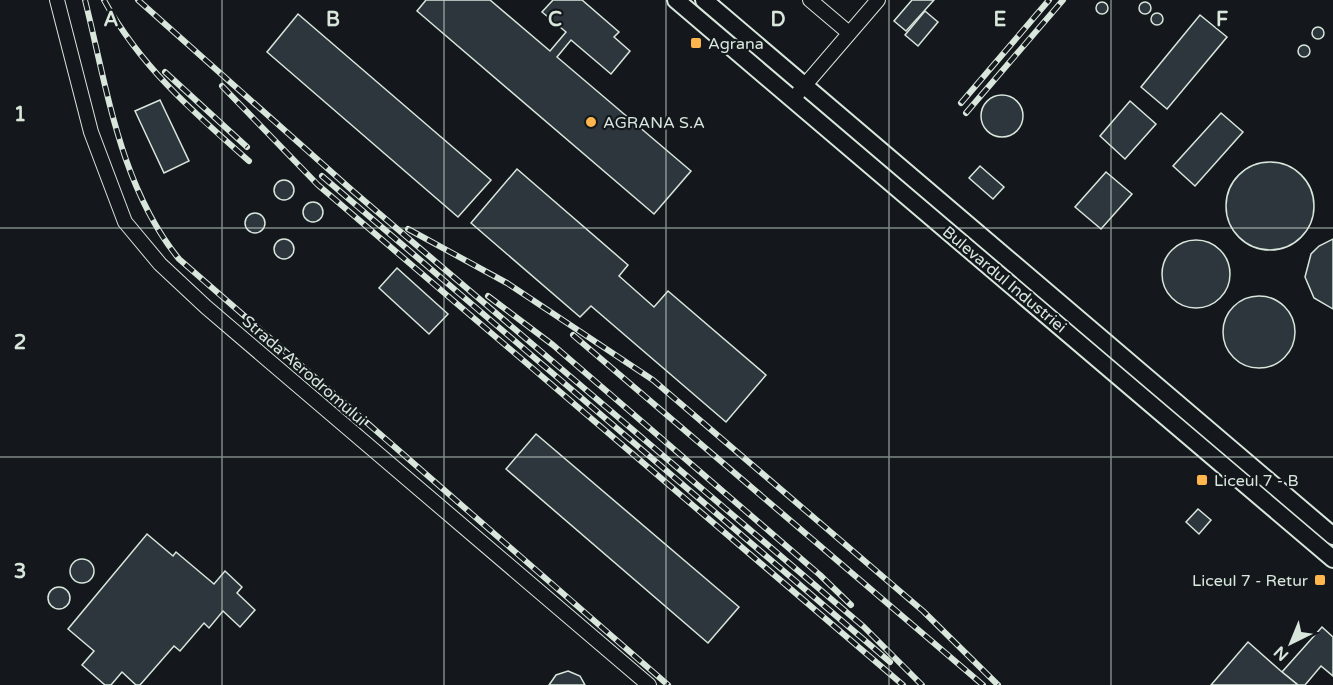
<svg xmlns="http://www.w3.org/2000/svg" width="1333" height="685" font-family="'Varela Round',sans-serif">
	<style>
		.building { fill: #2c363c; stroke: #d8e6dc; stroke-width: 1.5 }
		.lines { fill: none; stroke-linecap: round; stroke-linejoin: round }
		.minor-casing { stroke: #d8e6dc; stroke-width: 16 }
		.major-casing { stroke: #d8e6dc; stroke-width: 20 }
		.minor { stroke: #14181c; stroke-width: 14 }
		.major { stroke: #14181c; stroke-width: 16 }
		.rail-casing { stroke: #d8e6dc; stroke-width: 6 }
		.rail { stroke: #14181c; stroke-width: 4; stroke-dasharray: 11; stroke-linecap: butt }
		.grid { fill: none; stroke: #d8e6dc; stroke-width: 1.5; stroke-opacity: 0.55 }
		.poi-dot { fill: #ffb74d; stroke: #14181c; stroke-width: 2 }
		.labels { text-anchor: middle; stroke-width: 4.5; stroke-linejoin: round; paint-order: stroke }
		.poi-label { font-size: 16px; fill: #d8e6dc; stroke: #14181c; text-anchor: start }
		.street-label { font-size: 16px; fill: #d8e6dc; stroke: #14181c }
		.grid-label { font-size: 20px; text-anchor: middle; font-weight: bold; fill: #d8e6dc; stroke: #14181c; stroke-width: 4.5; stroke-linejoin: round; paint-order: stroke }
	</style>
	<rect width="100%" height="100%" fill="#14181c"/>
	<g class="building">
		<path d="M426,0h64l60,51 16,-19 -24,-20 11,-12h29l37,32 -5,5 16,14 -19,23 -40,-34 -14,17 134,114 -37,43 -237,-203z"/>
		<path d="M912,0h22l-28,31 -12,-10z"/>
		<circle cx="1145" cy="8" r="6"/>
		<circle cx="1102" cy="8" r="6"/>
		<path d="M925,11l13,11 -20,24 -13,-11z"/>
		<circle cx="1157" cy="19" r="6"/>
		<path d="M298,14l193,166 -33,37 -191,-165z"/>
		<path d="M1200,15l27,22 -60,72 -26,-22z"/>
		<circle cx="1318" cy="33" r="6"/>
		<circle cx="1304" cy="51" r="6"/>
		<circle cx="1002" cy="116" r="21"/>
		<path d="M160,100l29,61 -25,12 -29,-62z"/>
		<path d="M1130,101l26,23 -31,35 -25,-23z"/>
		<path d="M1221,113l22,19 -48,54 -22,-20z"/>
		<circle cx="1270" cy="206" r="44"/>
		<path d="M980,166l24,21 -11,12 -24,-21z"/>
		<path d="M517,169l111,96 -9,11 35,31 14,-16 98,84 -40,47 -135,-116 -11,11 -109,-94z"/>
		<path d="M1106,172l26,22 -31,35 -26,-22z"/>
		<circle cx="284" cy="190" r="10"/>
		<circle cx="313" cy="212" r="10"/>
		<circle cx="255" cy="223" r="10"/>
		<circle cx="284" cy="249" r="10"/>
		<path d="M1333,239v70l-19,-11 -9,-21 6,-23 8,-8z"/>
		<circle cx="1196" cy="274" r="34"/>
		<path d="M397,268l51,46 -19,20 -50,-46z"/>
		<circle cx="1259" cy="332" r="36"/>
		<path d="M536,434l203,173 -31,36 -202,-174z"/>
		<path d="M1198,509l13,11 -12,14 -13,-12z"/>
		<path d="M147,534l26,22 3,-4 38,32 11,-13 17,16 -5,6 18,17 -15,17 -17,-16 -14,17 -5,-5 -24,28 -6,-5 -34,39h-4l-14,-13 -11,13h-6l-23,-20 12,-14 -26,-22z"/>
		<circle cx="82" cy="571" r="12"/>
		<circle cx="59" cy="598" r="11"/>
		<path d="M1322,627l11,10v39l-12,-10 -16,19h-7l-16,-13z"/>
		<path d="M1248,642l34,30 16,13h-87z"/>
		<path d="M568,671l12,5 5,9h-36l7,-10z"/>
	</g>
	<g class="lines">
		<defs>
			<g id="minor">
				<path d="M57,0l34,132 34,90 35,42 46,43 443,378"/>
				<path d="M810,0l39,33"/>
				<path d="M793,99l85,-99"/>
			</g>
			<g id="major">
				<path d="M676,0l657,559"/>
				<path d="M704,0l629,536"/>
			</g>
		</defs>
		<use href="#minor" class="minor-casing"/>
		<use href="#major" class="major-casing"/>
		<use href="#minor" class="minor"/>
		<use href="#major" class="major"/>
		<defs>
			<g id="rail">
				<path d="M85,0c22,88 35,186 94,259l489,426"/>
				<path d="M104,0c36,66 89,112 145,161"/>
				<path d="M138,0l216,192 510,435 58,58"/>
				<path d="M165,72l82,75"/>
				<path d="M222,86l96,99 585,500"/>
				<path d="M961,103l88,-103"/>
				<path d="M966,113l97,-113"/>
				<path d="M322,176l568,486"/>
				<path d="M408,229l99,54 146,97 270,231 75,74"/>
				<path d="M488,296l65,49 267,230 31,30"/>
				<path d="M573,335l410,350"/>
			</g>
		</defs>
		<use href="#rail" class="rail-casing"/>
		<use href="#rail" class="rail"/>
	</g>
	<path class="grid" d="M222,0v685M444,0v685M666,0v685M889,0v685M1111,0v685M0,228h1333M0,457h1333"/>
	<g class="poi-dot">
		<rect x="690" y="37" width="12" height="12" rx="3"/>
		<circle cx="591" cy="122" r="6"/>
		<rect x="1196" y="474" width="12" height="12" rx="3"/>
		<rect x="1314" y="574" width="12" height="12" rx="3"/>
	</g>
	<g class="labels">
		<g class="poi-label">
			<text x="708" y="49">Agrana</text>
			<text x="603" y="128">AGRANA S.A</text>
			<text x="1214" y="486">Liceul 7 - B</text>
			<text x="1308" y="586" text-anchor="end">Liceul 7 - Retur</text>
		</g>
		<g class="street-label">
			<text transform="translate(1005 279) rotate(40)" y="6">Bulevardul Industriei</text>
			<text transform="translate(305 370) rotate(41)" y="6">Strada Aerodromului</text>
		</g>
	</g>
	<g class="grid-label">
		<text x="111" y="26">A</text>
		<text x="333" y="26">B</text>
		<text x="555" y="26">C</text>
		<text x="778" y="26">D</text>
		<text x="1000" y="26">E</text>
		<text x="1222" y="26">F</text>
		<text x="20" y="121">1</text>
		<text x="20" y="349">2</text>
		<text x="20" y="578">3</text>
	</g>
	<g transform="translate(1291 643) rotate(223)" stroke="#14181c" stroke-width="4.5" paint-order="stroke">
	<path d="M0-4.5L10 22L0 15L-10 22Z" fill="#d8e6dc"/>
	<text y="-9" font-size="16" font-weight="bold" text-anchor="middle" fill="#d8e6dc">N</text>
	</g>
</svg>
